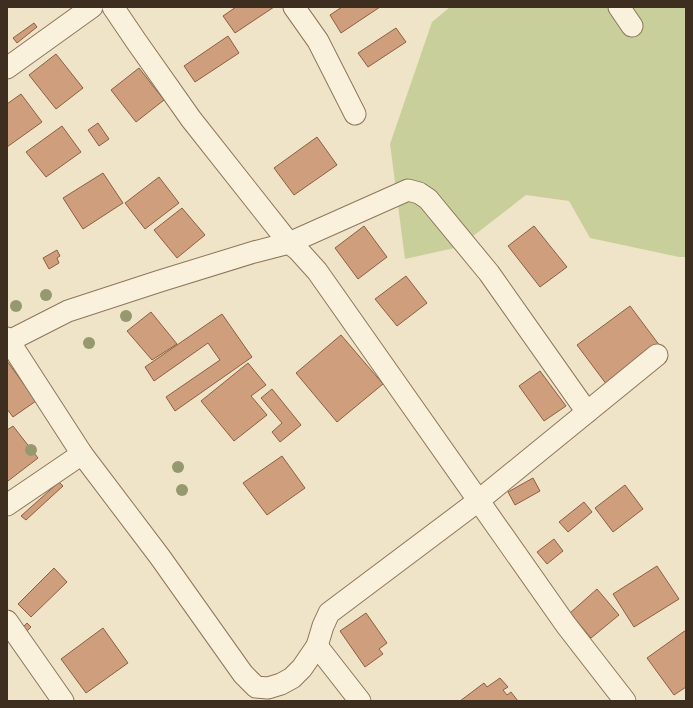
<svg xmlns="http://www.w3.org/2000/svg" width="693" height="708" font-family="'Source Serif 4',serif">
	<style>
		.green { fill: #c9cf9b }
		.building { fill: #cf9f7d; stroke: #8d5f41 }
		.lines { fill: none; stroke-linecap: round; stroke-linejoin: round }
		.minor-casing { stroke: #8d765c; stroke-width: 23 }
		.minor { stroke: #faf1dc; stroke-width: 21 }
		.tree { fill: #96986f }
	</style>
	<rect width="100%" height="100%" fill="#f0e4c8"/>
	<path class="green" d="M450,7h236v250h-7l-89,-19 -21,-37 -43,-6 -67,52 -54,12 -15,-115 42,-122z"/>
	<g class="building">
		<path d="M236,7h38l-39,26 -12,-17z"/>
		<path d="M342,7h38l-39,26 -11,-18z"/>
		<path d="M34,23l3,4 -20,16 -4,-5z"/>
		<path d="M396,28l10,14 -38,25 -10,-14z"/>
		<path d="M228,36l11,17 -44,29 -11,-16z"/>
		<path d="M56,54l27,34 -27,21 -27,-34z"/>
		<path d="M139,68l25,32 -28,22 -25,-32z"/>
		<path d="M21,94l21,28 -35,25v-43z"/>
		<path d="M98,123l11,16 -10,7 -11,-16z"/>
		<path d="M62,126l19,26 -35,25 -20,-25z"/>
		<path d="M317,137l20,28 -43,30 -20,-27z"/>
		<path d="M103,173l20,30 -40,26 -20,-31z"/>
		<path d="M159,177l20,26 -34,26 -20,-26z"/>
		<path d="M182,208l23,27 -28,23 -23,-28z"/>
		<path d="M364,226l23,31 -29,22 -23,-31z"/>
		<path d="M534,226l33,41 -27,20 -32,-41z"/>
		<path d="M57,250l3,6 -3,2 2,5 -10,6 -6,-11z"/>
		<path d="M406,276l21,27 -30,23 -22,-27z"/>
		<path d="M630,306l30,40 -53,39 -30,-40z"/>
		<path d="M151,312l26,32 -25,16 -25,-29z"/>
		<path d="M222,314l30,43 -77,54 -9,-14 54,-37 -12,-17 -54,38 -9,-14z"/>
		<path d="M341,335l42,49 -46,38 -41,-49z"/>
		<path d="M7,361l29,40 -23,16 -6,-8z"/>
		<path d="M248,363l18,22 -15,11 16,19 -33,26 -33,-40z"/>
		<path d="M540,371l26,35 -22,15 -25,-35z"/>
		<path d="M272,389l29,36 -21,17 -8,-10 10,-9 -21,-25z"/>
		<path d="M13,426l25,32 -30,23 -1,-1v-50z"/>
		<path d="M282,456l23,32 -38,27 -24,-32z"/>
		<path d="M533,478l7,13 -25,14 -7,-13z"/>
		<path d="M59,482l4,4 -37,34 -5,-4z"/>
		<path d="M625,485l18,24 -30,23 -18,-24z"/>
		<path d="M584,502l8,10 -24,20 -9,-10z"/>
		<path d="M554,539l9,12 -16,13 -10,-12z"/>
		<path d="M657,566l22,33 -45,28 -21,-33z"/>
		<path d="M54,568l13,14 -36,35 -13,-13z"/>
		<path d="M597,589l22,26 -28,23 -21,-25z"/>
		<path d="M366,613l21,30 -8,6 4,5 -18,13 -25,-36z"/>
		<path d="M27,623l4,4 -7,7 -4,-4z"/>
		<path d="M103,628l25,35 -42,30 -25,-34z"/>
		<path d="M686,630v57l-12,8 -27,-37z"/>
		<path d="M500,678l8,9 -5,3 4,5 4,-3 7,9h-58l24,-18 3,4z"/>
	</g>
	<g class="lines">
		<defs>
			<g id="minor">
				<path d="M113,7l23,34 55,78 98,124 119,-53 11,3 9,6 61,74 98,139"/>
				<path d="M294,7l24,34 37,73"/>
				<path d="M619,7l13,19"/>
				<path d="M7,68l85,-61"/>
				<path d="M7,338l75,116 78,103 83,117 13,13 12,1 13,-4 11,-6 10,-10 15,-22 6,-20 6,-13 149,-112 179,-146"/>
				<path d="M9,341l59,-30 92,-30 94,-29 35,-9 9,7 19,21 249,354 59,76"/>
				<path d="M7,505l75,-51"/>
				<path d="M7,621l56,80"/>
				<path d="M317,646l43,55"/>
			</g>
		</defs>
		<use href="#minor" class="minor-casing"/>
		<use href="#minor" class="minor"/>
	</g>
	<g class="tree">
		<circle cx="46" cy="295" r="6"/>
		<circle cx="16" cy="306" r="6"/>
		<circle cx="126" cy="316" r="6"/>
		<circle cx="89" cy="343" r="6"/>
		<circle cx="31" cy="450" r="6"/>
		<circle cx="178" cy="467" r="6"/>
		<circle cx="182" cy="490" r="6"/>
	</g>
	<rect width="693" height="708" fill="none" stroke="#3d2e20" stroke-width="16"/>
</svg>
